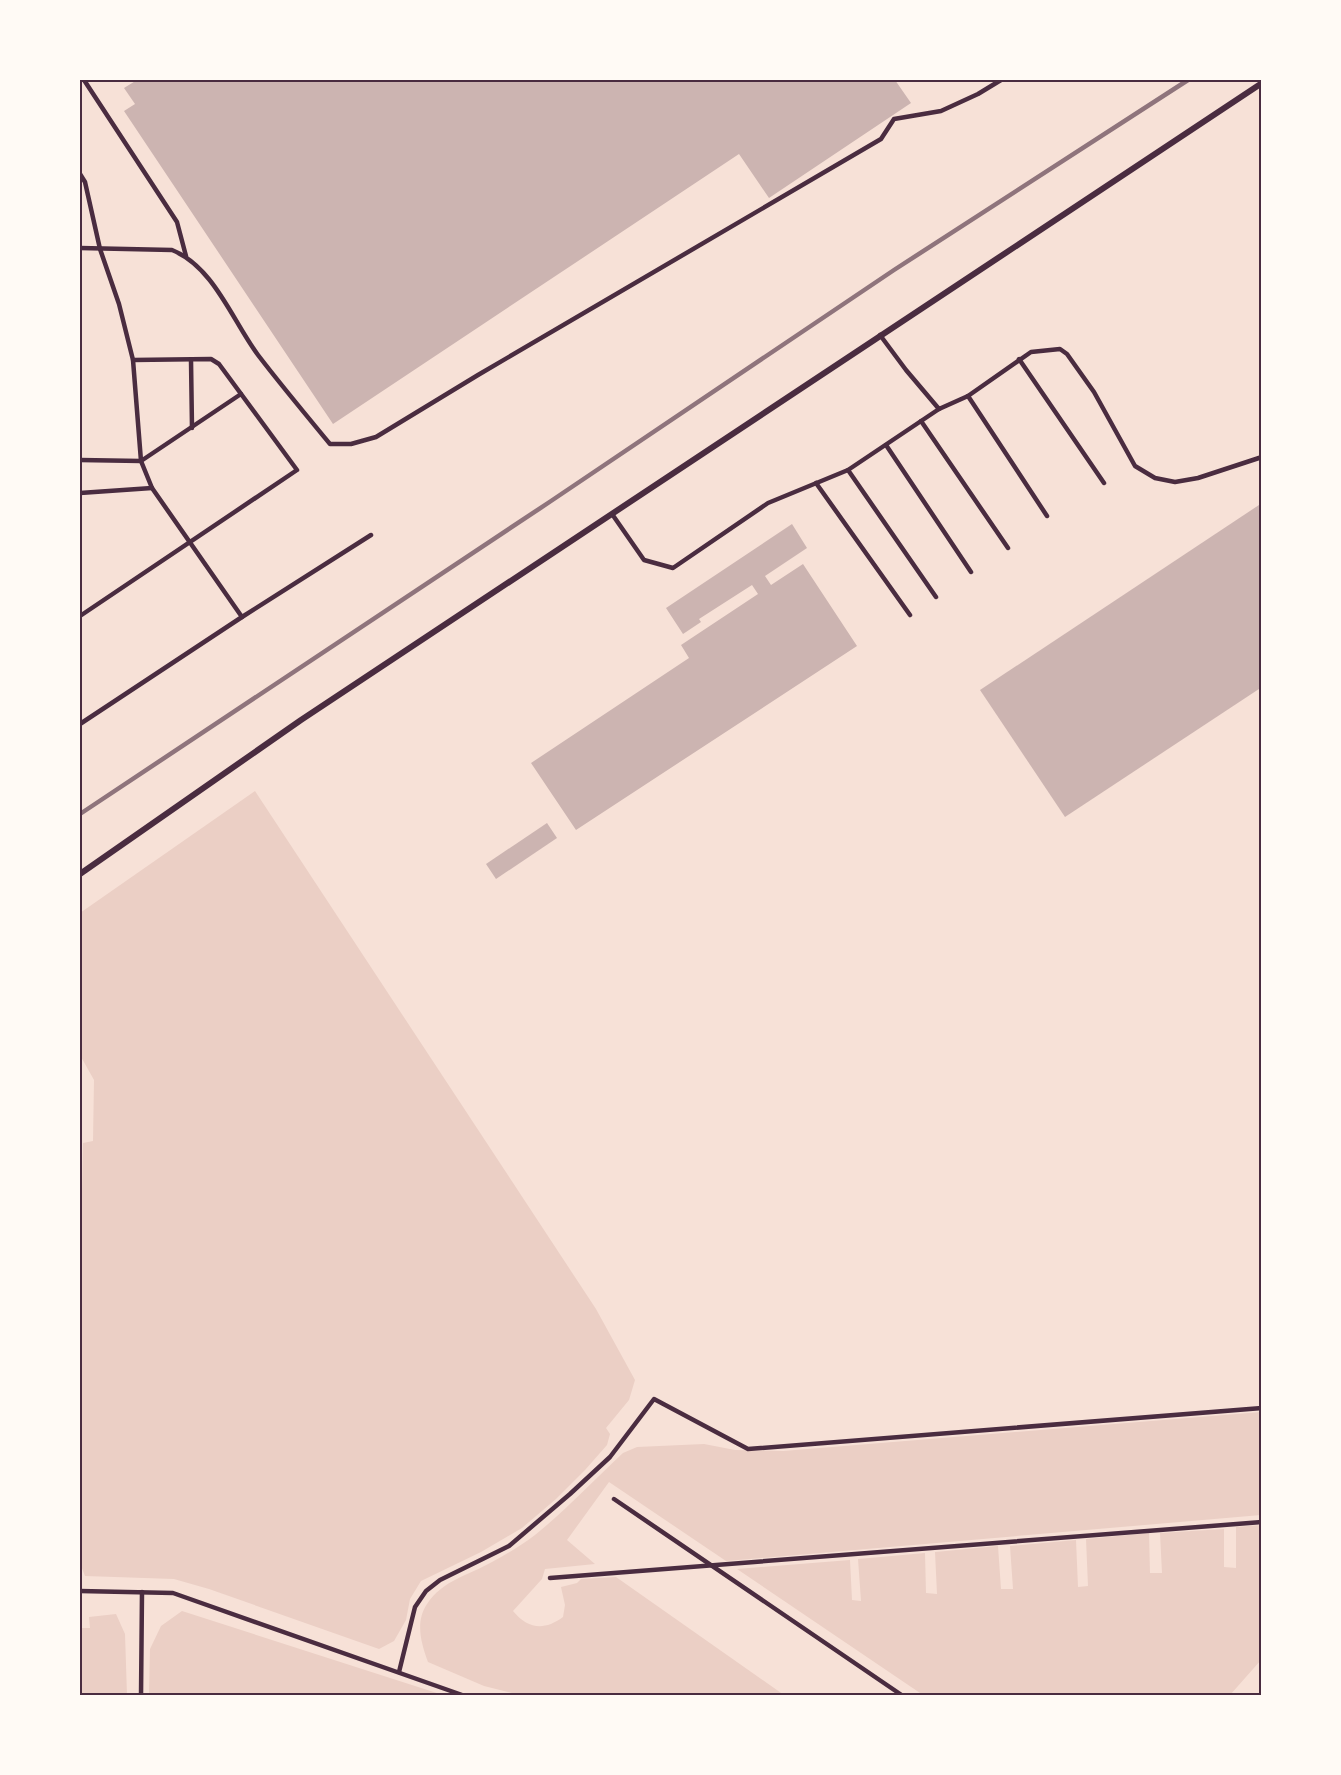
<svg xmlns="http://www.w3.org/2000/svg" width="1341" height="1775" font-family="Figtree,sans-serif">
	<style>
		.green { fill: #ebcfc5 }
		.building { fill: #ccb4b1 }
		.lines { fill: none; stroke-linecap: round; stroke-linejoin: round }
		.service { stroke: #4a2c40; stroke-width: 4.5 }
		.minor { stroke: #4a2c40; stroke-width: 6 }
		.rail { stroke: #8f747c; stroke-width: 4.5 }
		.neatline { fill: none; stroke: #4a2c40; stroke-width: 2 }
	</style>
	<rect width="100%" height="100%" fill="#f7e1d7"/>
	<g class="green">
		<path d="M255,791l341,518 39,71 -6,20 -23,28 4,6 -3,11 -22,25 -29,29 -34,29 -41,24 -60,29 -11,18 -4,21 -12,21 -15,8 -170,-60 -35,-10 -89,-3 -5,-13v-277l3,-143 10,-2 1,-61 -14,-25v-142z"/>
		<path d="M1261,1412v103l-535,46 -117,-79 -42,58 28,24 -50,5 -3,10 -29,32c15,18 31,20 50,6l2,-12 -4,-18 16,-4 4,-4 35,-2 168,118h-264l-36,-9 -56,-24c-7,-19 -13,-40 -1,-58 16,-24 42,-29 65,-42 15,-8 30,-17 43,-27 31,-25 59,-55 88,-82l14,-6 67,-3 31,6 48,1z"/>
		<path d="M1261,1525v135l-31,35h-307l-186,-126 113,-9 2,40 9,1 -3,-42 67,-6 1,40 11,1 -2,-42 63,-6 3,43h12l-3,-43 66,-6 2,47 10,-1 -2,-47 63,-6 1,40h12l-2,-40 64,-4v38l12,1v-41z"/>
		<path d="M182,1611l261,84h-294l1,-46 11,-23z"/>
		<path d="M116,1614l9,20 2,61h-47v-67h10l-1,-11z"/>
	</g>
	<g class="building">
		<path d="M137,80h758l16,23 -142,95 -30,-44 -406,270 -209,-313 11,-7 -11,-16z"/>
		<path d="M1262,503v184l-197,130 -85,-127z"/>
		<path d="M792,524l15,24 -42,28 6,9 32,-21 54,82 -281,184 -45,-67 158,-105 -8,-13 77,-51 -6,-9 -53,34 2,3 -18,12 -17,-26z"/>
		<path d="M547,823l10,15 -61,41 -10,-15z"/>
	</g>
	<g class="lines">
		<g class="service">
			<path d="M84,80l93,142 9,34"/>
			<path d="M80,174l5,8 15,67 19,55 14,56 8,101 11,27 90,129 129,-82"/>
			<path d="M80,248l92,2c42,17 60,70 86,105 23,30 48,60 72,89h21l25,-7 102,-62 403,-236 13,-20 47,-8 37,-17 23,-14"/>
			<path d="M880,335l26,35 33,39 29,-13 63,-44 29,-3 7,5 27,38 41,74 20,12 20,4 23,-4 64,-21"/>
			<path d="M1019,359l85,124"/>
			<path d="M191,360l1,68"/>
			<path d="M968,396l79,120"/>
			<path d="M921,421l87,127"/>
			<path d="M886,445l85,127"/>
			<path d="M80,460l61,1 100,-67"/>
			<path d="M848,470l88,127"/>
			<path d="M816,483l94,132"/>
			<path d="M80,493l72,-5"/>
			<path d="M612,514l32,46 29,8 95,-65 80,-33 91,-61"/>
			<path d="M80,616l217,-146 -78,-106 -8,-5 -78,1"/>
			<path d="M80,724l162,-107"/>
			<path d="M614,1499l289,197"/>
			<path d="M550,1578l712,-56"/>
			<path d="M80,1591l93,2 292,103"/>
			<path d="M399,1672l16,-65 11,-16 14,-11 69,-34 61,-52 40,-37 44,-58 94,50 514,-41"/>
			<path d="M141,1696l1,-104"/>
		</g>
		<path class="minor" d="M80,874l221,-154 961,-637"/>
		<path class="rail" d="M80,814l471,-313 343,-231 294,-190"/>
	</g>
	<rect width="1341" height="1775" fill="none" stroke="#fffaf5" stroke-width="162"/>
	<rect x="81" y="81" width="1179" height="1613" class="neatline"/>
</svg>
